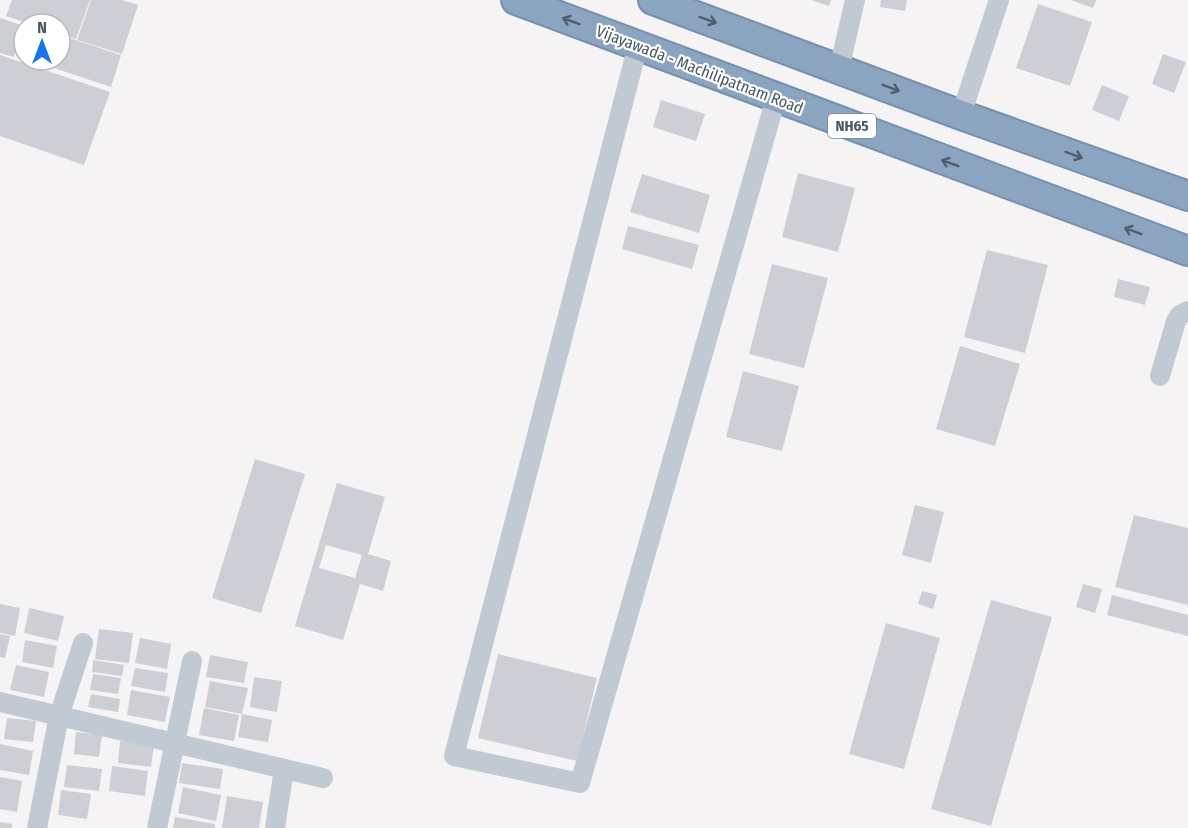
<svg xmlns="http://www.w3.org/2000/svg" width="1188" height="828" font-family="'Fira Sans Condensed',sans-serif">
	<style>
		.building { fill: #cdcfd5; fill-rule: evenodd }
		.lines { fill: none; stroke-linecap: round; stroke-linejoin: round }
		.highway-casing { stroke: #7690ad; stroke-width: 32 }
		.minor { stroke: #c1cad2; stroke-width: 20 }
		.highway { stroke: #8ba5c1; stroke-width: 28 }
		.oneway { stroke: #505e6b }
		.labels { text-anchor: middle; stroke-width: 4.5; stroke-linejoin: round; paint-order: stroke }
		.shield { fill: #fff; stroke: #808990; stroke-width: 1.5 }
		.shield-label { font-size: 15px; font-weight: bold; fill: #4a5661 }
		.street-label { font-size: 16px; fill: #4a5661; stroke: #fff }
	</style>
	<rect width="100%" height="100%" fill="#f5f3f3"/>
	<g class="building">
		<path d="M12,0h78l-14,39 -16,-5v-10h-34l1,-1 -21,-7z"/>
		<path d="M91,0h31l16,5 -16,49 -45,-14z"/>
		<path d="M811,0h20l-2,6z"/>
		<path d="M881,0h26l-2,11 -25,-4z"/>
		<path d="M1071,0h25l-3,8z"/>
		<path d="M1038,4l54,18 -22,64 -54,-18z"/>
		<path d="M0,18l24,8 -10,31 -14,-4z"/>
		<path d="M24,32v26l-8,-2z"/>
		<path d="M60,35l61,20 -10,32 -81,-27h30z"/>
		<path d="M1163,54l23,8 -12,31 -22,-9z"/>
		<path d="M0,55l110,37 -26,73 -84,-29z"/>
		<path d="M1102,85l27,11 -10,25 -27,-11z"/>
		<path d="M661,100l44,14 -9,27 -43,-14z"/>
		<path d="M798,173l57,15 -17,64 -56,-15z"/>
		<path d="M642,174l68,21 -11,38 -69,-21z"/>
		<path d="M628,226l71,19 -7,24 -70,-20z"/>
		<path d="M987,250l61,15 -23,88 -61,-16z"/>
		<path d="M772,264l56,14 -24,90 -55,-14z"/>
		<path d="M1118,279l32,8 -5,18 -31,-8z"/>
		<path d="M960,346l60,18 -25,82 -59,-17z"/>
		<path d="M743,371l56,15 -17,65 -56,-14z"/>
		<path d="M255,459l50,15 -44,139 -49,-15z"/>
		<path d="M337,483l48,14 -17,57 23,7 -8,30 -23,-7 -17,56 -48,-14zM326,545l36,10 -7,23 -36,-10z"/>
		<path d="M915,505l29,7 -13,51 -29,-8z"/>
		<path d="M1134,515l54,13v77l-73,-18z"/>
		<path d="M1083,584l19,5 -7,24 -19,-6z"/>
		<path d="M922,591l15,4 -4,14 -15,-5z"/>
		<path d="M1112,595l76,20v21l-81,-21z"/>
		<path d="M991,600l61,17 -61,209 -60,-17z"/>
		<path d="M0,604l20,4 -5,28 -15,-3z"/>
		<path d="M29,608l35,8 -6,25 -34,-8z"/>
		<path d="M886,623l54,15 -36,131 -55,-15z"/>
		<path d="M99,629l34,4 -4,30 -34,-4z"/>
		<path d="M0,634l10,2 -5,22 -5,-1z"/>
		<path d="M140,638l31,6 -4,25 -32,-6z"/>
		<path d="M25,640l32,6 -4,22 -31,-6z"/>
		<path d="M498,654l99,24 -20,83 -99,-23z"/>
		<path d="M210,655l38,7 -4,21 -38,-6z"/>
		<path d="M93,660l31,5 -2,11 -30,-4z"/>
		<path d="M16,665l33,7 -5,25 -34,-7z"/>
		<path d="M135,668l33,5 -3,19 -34,-6z"/>
		<path d="M93,674l28,4 -3,16 -28,-4z"/>
		<path d="M254,677l28,4 -5,31 -27,-5z"/>
		<path d="M210,681l38,7 -6,26 -37,-7z"/>
		<path d="M131,690l39,7 -5,25 -38,-7z"/>
		<path d="M91,694l29,5 -2,13 -30,-5z"/>
		<path d="M204,708l35,7 -5,26 -35,-6z"/>
		<path d="M242,714l30,6 -4,22 -30,-5z"/>
		<path d="M7,718l29,3 -3,21 -29,-3z"/>
		<path d="M76,732l26,3 -3,22 -25,-3z"/>
		<path d="M120,741l34,4 -3,22 -33,-4z"/>
		<path d="M0,744l33,7 -4,24 -29,-5z"/>
		<path d="M182,763l41,6 -3,20 -41,-6z"/>
		<path d="M67,765l35,4 -3,22 -35,-4z"/>
		<path d="M112,766l36,5 -3,25 -36,-5z"/>
		<path d="M0,777l22,4 -5,31 -17,-3z"/>
		<path d="M183,787l38,8 -5,26 -38,-8z"/>
		<path d="M61,790l30,4 -4,25 -29,-4z"/>
		<path d="M227,796l36,6 -4,26h-37z"/>
		<path d="M175,817l40,7v4h-42z"/>
		<path d="M0,822l12,2v4h-12z"/>
	</g>
	<g class="lines">
		<defs>
			<g id="highway">
				<path d="M516,0l672,251"/>
				<path d="M653,0l308,115 227,81"/>
			</g>
		</defs>
		<use href="#highway" class="highway-casing"/>
		<g class="minor">
			<path d="M638,45l-184,711 126,27 196,-685"/>
			<path d="M839,69l16,-69"/>
			<path d="M961,115l38,-115"/>
			<path d="M1160,376l16,-55 4,-6 8,-4"/>
			<path d="M0,702l323,76"/>
			<path d="M37,828l22,-112 24,-73"/>
			<path d="M157,828l35,-167"/>
			<path d="M275,828l9,-59"/>
		</g>
		<use href="#highway" class="highway"/>
	</g>
	<defs><path id="oneway-shaft" d="M-6 0H5M1.5-3L5.5 0L1.5 3" fill="none" stroke-width="1.6" stroke-linecap="round" stroke-linejoin="round" transform="scale(1.5)"/></defs>
	<g class="oneway">
		<use href="#oneway-shaft" transform="translate(708 20) rotate(20)"/>
		<use href="#oneway-shaft" transform="translate(571 21) rotate(-159)"/>
		<use href="#oneway-shaft" transform="translate(891 88) rotate(21)"/>
		<use href="#oneway-shaft" transform="translate(1074 155) rotate(20)"/>
		<use href="#oneway-shaft" transform="translate(950 163) rotate(-160)"/>
		<use href="#oneway-shaft" transform="translate(1133 231) rotate(-160)"/>
	</g>
	<g class="labels">
		<rect class="shield" x="828" y="114" width="48" height="24" rx="4.5"/>
		<g class="shield-label">
			<text x="852" y="131">NH65</text>
		</g>
		<g class="street-label">
			<text transform="translate(700 69) rotate(21)" y="6">Vijayawada - Machilipatnam Road</text>
		</g>
	</g>
	<g transform="translate(42 42)"><circle r="28" fill="#ffffff" stroke="#b7bbc0" stroke-width="1.5"/>
	<path d="M0-4.5L10 22L0 15L-10 22Z" fill="#1a73e8"/>
	<text y="-9" font-size="16" font-weight="bold" text-anchor="middle" fill="#4a5661">N</text>
	</g>
</svg>
